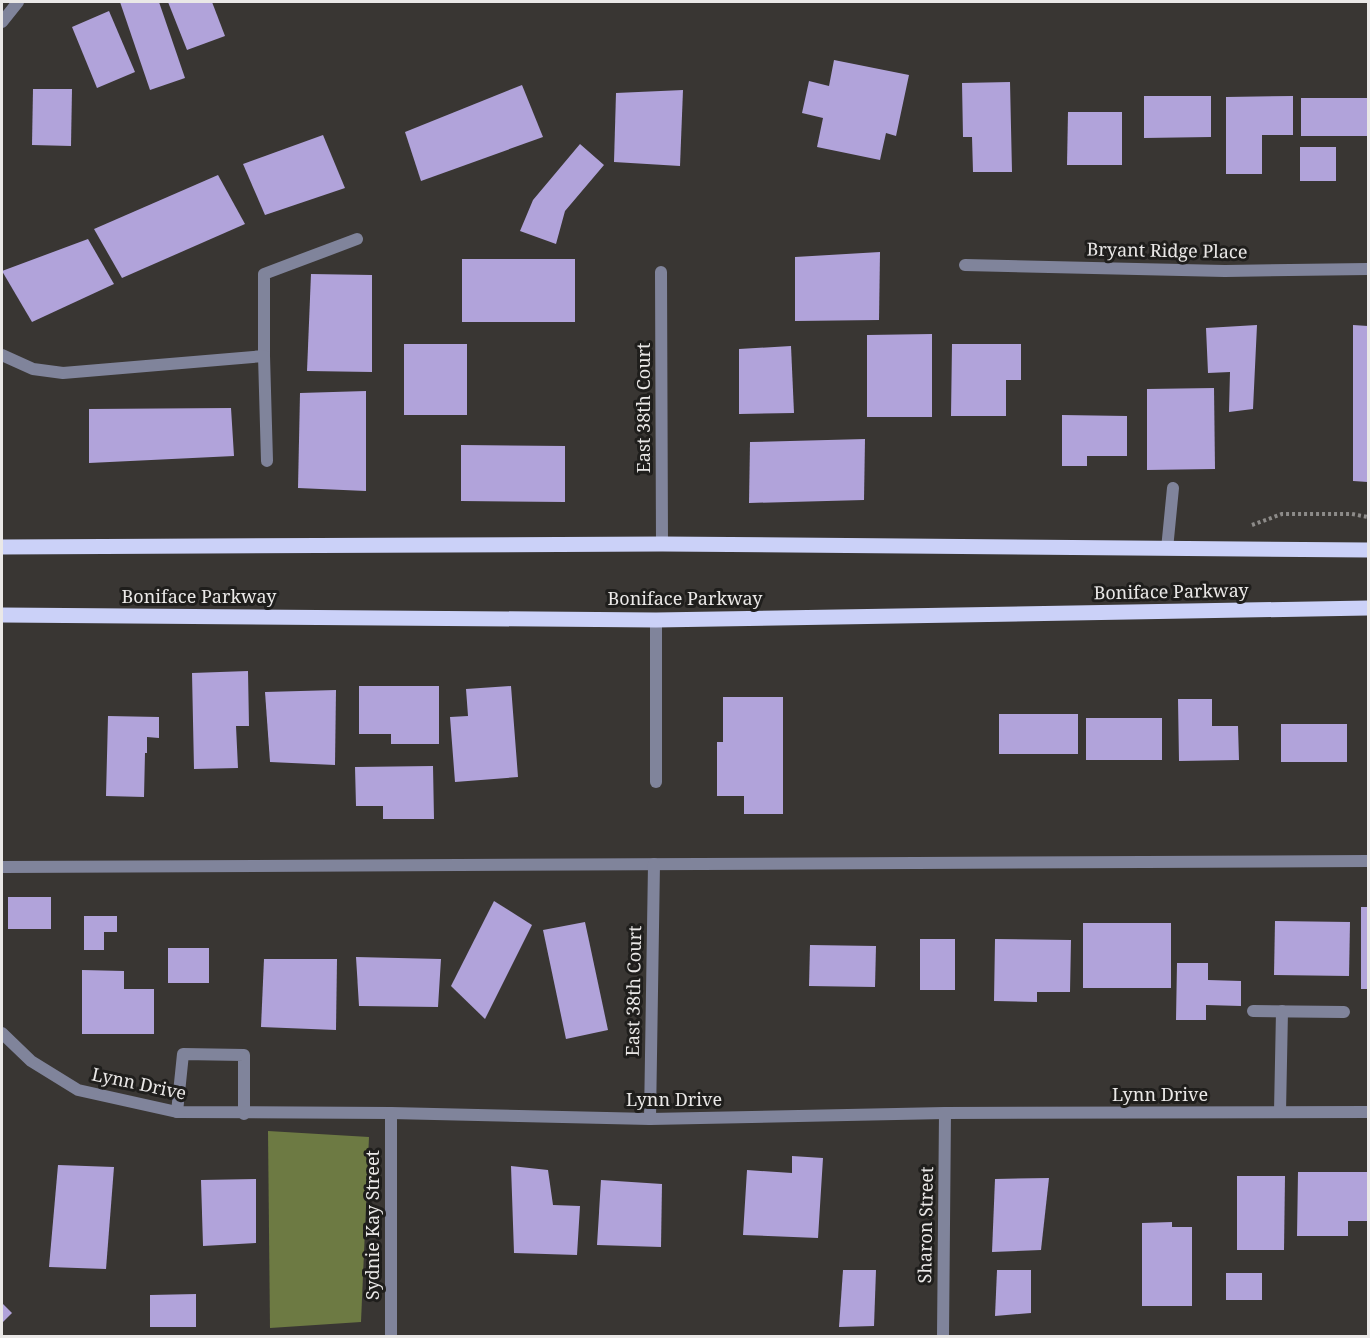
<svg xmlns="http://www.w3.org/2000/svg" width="1370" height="1338" font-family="'Noto Serif',serif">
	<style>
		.forest { fill: #6d7a43 }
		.building { fill: #b1a3da }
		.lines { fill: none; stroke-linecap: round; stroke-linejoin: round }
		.path { stroke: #8d8b89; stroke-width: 4; stroke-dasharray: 3 3; stroke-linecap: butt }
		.service { stroke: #80849b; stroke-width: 12 }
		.minor { stroke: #80849b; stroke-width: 12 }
		.primary { stroke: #cbd1f8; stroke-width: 15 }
		.labels { text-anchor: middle; stroke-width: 6; stroke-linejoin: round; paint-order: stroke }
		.street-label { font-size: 18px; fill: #eae8e7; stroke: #1f1e1c }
	</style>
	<rect width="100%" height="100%" fill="#393633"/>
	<path class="forest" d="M268,1131l101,6 -8,185 -91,6z"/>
	<g class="building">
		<path d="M120,2h39l26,76 -35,12z"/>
		<path d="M168,2h44l13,34 -38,14z"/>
		<path d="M109,11l26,61 -38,16 -25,-61z"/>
		<path d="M834,60l75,15 -13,61 -10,-3 -6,27 -63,-13 6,-29 -21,-5 7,-32 20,5z"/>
		<path d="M1010,82l2,90h-39l-1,-35h-9l-1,-54z"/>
		<path d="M522,85l21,52 -122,44 -16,-49z"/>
		<path d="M33,89h39l-1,57 -39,-1z"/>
		<path d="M683,90l-3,76 -66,-4 2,-69z"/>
		<path d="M1144,96h67v41l-67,1z"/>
		<path d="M1293,96v39h-31v39h-36v-77z"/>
		<rect x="1301" y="98" width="67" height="38"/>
		<path d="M1068,112h54v53h-55z"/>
		<path d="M323,135l22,53 -80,27 -22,-51z"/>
		<path d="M580,144l24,21 -39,46 -9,33 -36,-13 13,-31z"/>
		<rect x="1300" y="147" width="36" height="34"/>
		<path d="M218,175l27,49 -123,54 -28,-49z"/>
		<path d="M88,239l26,45 -82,38 -30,-51z"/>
		<path d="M880,252l-1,68 -84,1v-64z"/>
		<rect x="462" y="259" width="113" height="63"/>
		<path d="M311,274l61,1v97l-65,-1z"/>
		<path d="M1257,325l-4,84 -24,3 1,-40 -22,1 -2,-45z"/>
		<path d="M1353,325l15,1v156l-15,-1z"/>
		<path d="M932,334v83h-65v-82z"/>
		<rect x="404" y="344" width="63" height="71"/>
		<path d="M952,344h69v36h-15v36h-55z"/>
		<path d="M791,346l3,67 -55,1v-65z"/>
		<path d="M1214,388l1,81 -68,1v-81z"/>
		<path d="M366,391v100l-68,-3 2,-95z"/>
		<path d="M231,408l3,48 -145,7v-54z"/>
		<path d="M1062,415l65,1v40h-40v10h-25z"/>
		<path d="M865,439l-1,61 -115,3 1,-61z"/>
		<path d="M461,445l104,1v56l-104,-1z"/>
		<path d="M248,671l1,55h-13l2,42 -44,1 -2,-96z"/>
		<path d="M359,686h80v58h-48v-10h-32z"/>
		<path d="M511,686l7,91 -63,5 -5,-65 18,-1 -2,-27z"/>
		<path d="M336,690l-1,75 -65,-3 -5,-70z"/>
		<path d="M723,697h60v117h-39v-18h-27v-54h6z"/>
		<path d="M1178,699h34v27h26l1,34 -60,1z"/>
		<rect x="999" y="714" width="79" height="40"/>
		<path d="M108,716l51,1v21l-12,-1v16h-2l-1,44 -38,-1z"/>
		<rect x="1086" y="718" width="76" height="42"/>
		<rect x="1281" y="724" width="66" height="38"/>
		<path d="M433,766l1,53h-51v-13h-27l-1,-39z"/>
		<rect x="8" y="897" width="43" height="32"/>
		<path d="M494,901l38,24 -47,94 -34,-33z"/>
		<rect x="1361" y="907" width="7" height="82"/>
		<path d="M84,916h33v16h-13v18h-20z"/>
		<path d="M1275,921l75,1 -1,54 -75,-1z"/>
		<path d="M585,922l23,108 -42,9 -23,-109z"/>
		<rect x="1083" y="923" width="88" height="65"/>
		<rect x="920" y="939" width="35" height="51"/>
		<path d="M995,939l76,1 -1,52h-33v10l-43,-1z"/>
		<path d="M810,945l66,1 -1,41 -66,-1z"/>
		<rect x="168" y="948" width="41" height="35"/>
		<path d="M356,957l85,2 -3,48 -79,-1z"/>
		<path d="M264,959h73l-1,71 -75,-3z"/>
		<path d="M1177,963h31v17l33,1v25l-35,-1v15h-30z"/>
		<path d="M82,970l42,1v18h30v45h-72z"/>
		<path d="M792,1156l31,2 -5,80 -75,-3 4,-65 45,3z"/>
		<path d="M58,1165l56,2 -8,102 -57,-2z"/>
		<path d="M511,1166l37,4 5,35 27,1 -3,49 -63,-2z"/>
		<path d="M1298,1172h70v49h-20v15h-51z"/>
		<path d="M1237,1176h48l-1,74h-47z"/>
		<path d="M1049,1178l-8,72 -49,2 3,-73z"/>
		<path d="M256,1179v64l-53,3 -2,-66z"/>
		<path d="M601,1180l61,4 -1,63 -64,-2z"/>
		<path d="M1172,1222v5h20v79h-50v-83z"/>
		<path d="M843,1270h33l-2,56 -35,1z"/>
		<path d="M997,1270h34v43l-36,3z"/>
		<rect x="1226" y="1273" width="36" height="27"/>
		<path d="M196,1294v33h-46v-32z"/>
		<path d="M2,1303l10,10 -10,10z"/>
	</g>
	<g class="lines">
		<path class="path" d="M1252,525l30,-11h70l16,3"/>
		<g class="service">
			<path d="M2,355l31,14 30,4 201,-17v-82l93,-35"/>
			<path d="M264,356l3,105"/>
			<path d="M2,867l1366,-6"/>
			<path d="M1253,1011l91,1"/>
			<path d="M177,1112l6,-58 61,1v59"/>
			<path d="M1280,1112l2,-101"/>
		</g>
		<g class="minor">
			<path d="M2,22l16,-20"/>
			<path d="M965,265l260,6 143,-2"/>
			<path d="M661,272l1,272"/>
			<path d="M1167,549l6,-61"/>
			<path d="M656,782v-162"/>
			<path d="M2,1033l29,28 47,29 99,22 214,1 259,6 295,-6 423,-1"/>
			<path d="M391,1113v223"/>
			<path d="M650,1119l4,-255"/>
			<path d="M943,1336l2,-223"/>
		</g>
		<g class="primary">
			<path d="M2,547l660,-3 706,6"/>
			<path d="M2,615l654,5 712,-12"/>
		</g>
	</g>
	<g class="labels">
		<g class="street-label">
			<text transform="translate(1167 251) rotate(1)" y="6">Bryant Ridge Place</text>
			<text transform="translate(644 408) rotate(-90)" y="6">East 38th Court</text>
			<text transform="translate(1171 592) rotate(-1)" y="6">Boniface Parkway</text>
			<text x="199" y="603">Boniface Parkway</text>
			<text x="685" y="605">Boniface Parkway</text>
			<text transform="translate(634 991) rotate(-89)" y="6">East 38th Court</text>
			<text transform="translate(139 1084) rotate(12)" y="6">Lynn Drive</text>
			<text x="1160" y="1101">Lynn Drive</text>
			<text x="674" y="1106">Lynn Drive</text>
			<text transform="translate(373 1225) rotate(-90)" y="6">Sydnie Kay Street</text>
			<text transform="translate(926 1225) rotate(-89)" y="6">Sharon Street</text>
		</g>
	</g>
	<rect width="1370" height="1338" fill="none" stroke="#eae8e7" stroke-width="6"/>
</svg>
